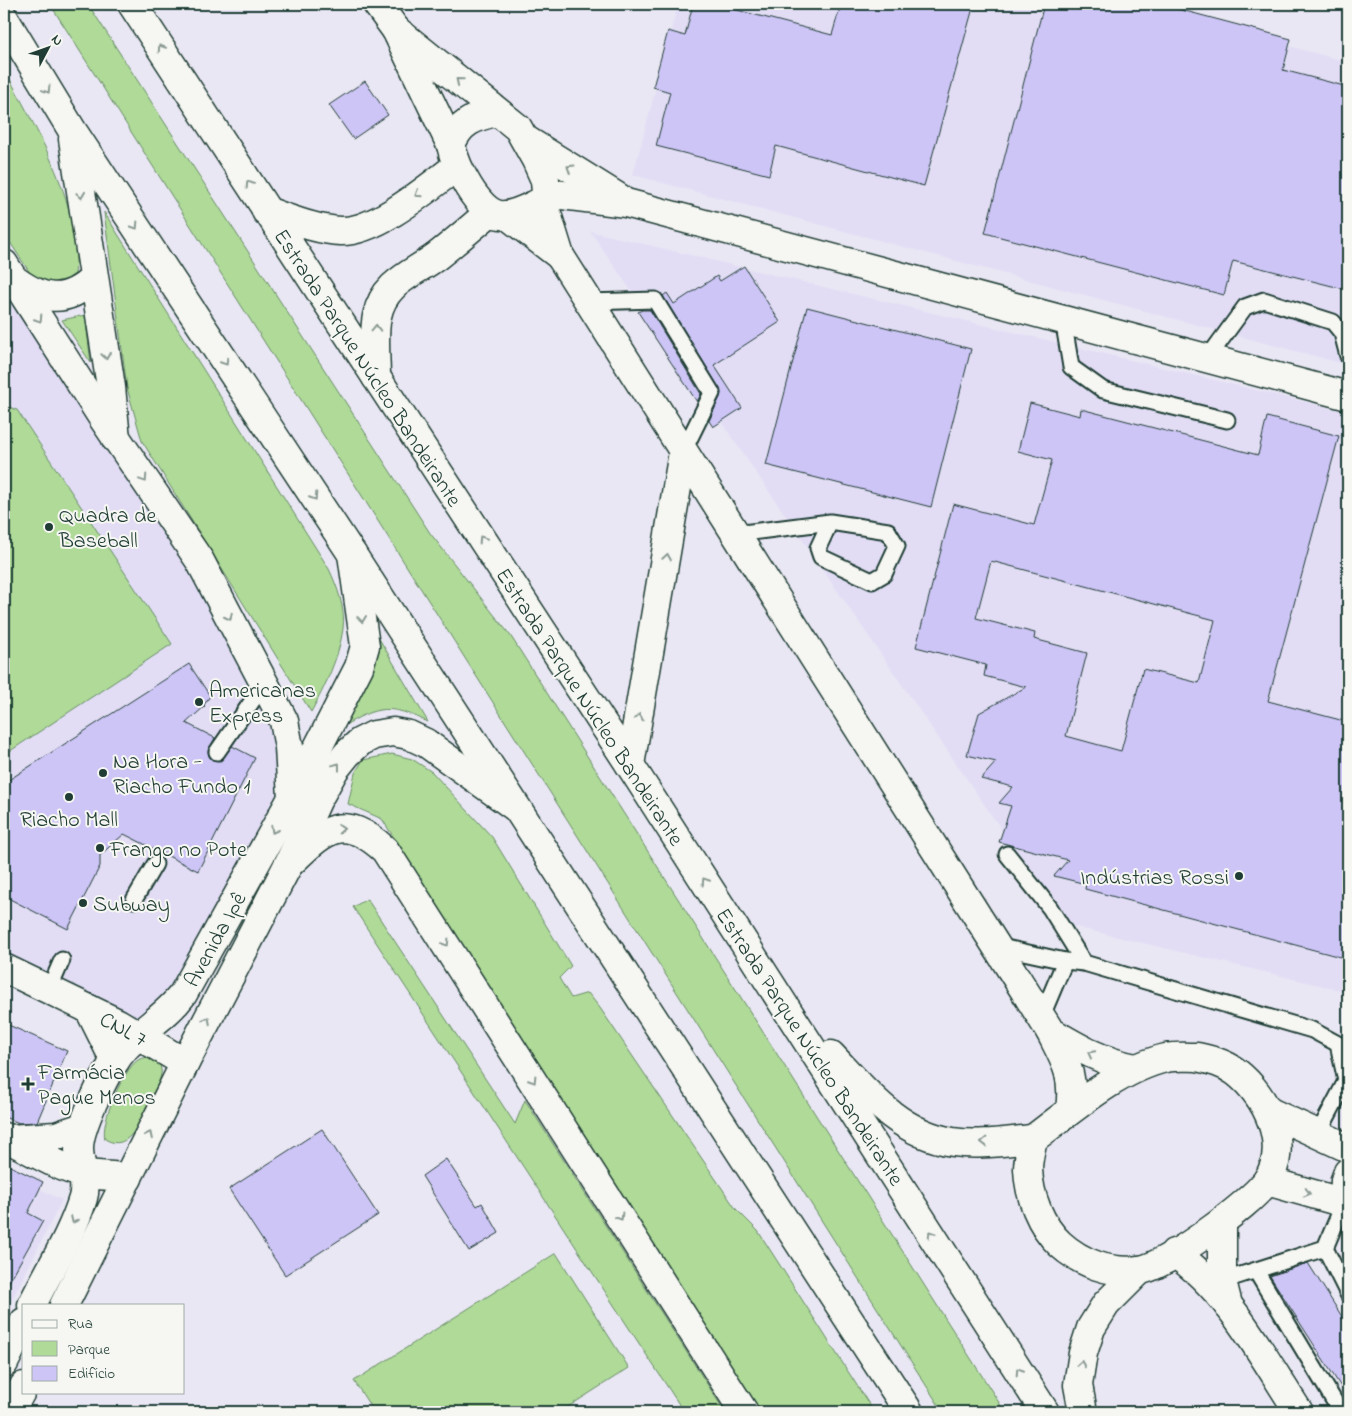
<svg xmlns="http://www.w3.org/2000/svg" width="1352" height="1416" font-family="'Indie Flower',sans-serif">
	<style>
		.built { fill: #e2ddf5 }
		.green { fill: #afda98; stroke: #678c66 }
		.building { fill: #cec5f7; stroke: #1f3d34; fill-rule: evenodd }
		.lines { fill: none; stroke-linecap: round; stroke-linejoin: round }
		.service-casing { stroke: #1f3d34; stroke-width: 19 }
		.minor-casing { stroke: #1f3d34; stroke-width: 31 }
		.tertiary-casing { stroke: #1f3d34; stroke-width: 31 }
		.trunk-casing { stroke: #1f3d34; stroke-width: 31 }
		.service { stroke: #f6f6f2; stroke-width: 15 }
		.minor { stroke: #f6f6f2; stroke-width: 28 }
		.tertiary { stroke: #f6f6f2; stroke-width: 28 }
		.trunk { stroke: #f6f6f2; stroke-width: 28 }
		.oneway { stroke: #8a9a93 }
		.poi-dot { fill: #1f3d34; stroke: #f6f6f2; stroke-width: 2 }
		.labels { text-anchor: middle; stroke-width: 4; stroke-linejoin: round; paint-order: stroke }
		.street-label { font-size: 22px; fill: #1f3d34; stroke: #f6f6f2 }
		.poi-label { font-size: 22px; fill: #1f3d34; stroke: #f6f6f2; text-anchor: start }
	</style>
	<rect width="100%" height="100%" fill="#eae7f4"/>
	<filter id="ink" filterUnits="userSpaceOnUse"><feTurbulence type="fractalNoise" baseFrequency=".02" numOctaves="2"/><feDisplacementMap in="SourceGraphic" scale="10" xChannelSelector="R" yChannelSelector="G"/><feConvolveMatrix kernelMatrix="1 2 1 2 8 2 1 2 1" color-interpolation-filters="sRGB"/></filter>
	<g filter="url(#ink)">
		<g class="built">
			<path d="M678,4h453l217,58v303l-715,-190z"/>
			<path d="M590,231l758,181v580l-281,-67z"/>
			<path d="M4,253l251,401 37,144 -152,240 -136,-69z"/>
			<path d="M4,1171l58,29 -58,116z"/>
		</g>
		<g class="green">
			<path d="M50,4h38l342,529 80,102 495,777h-62z"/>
			<path d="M4,68c31,60 83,143 70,213l-29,5 -15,-13 -26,-40z"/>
			<path d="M104,212l225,357c8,17 17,40 14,60 -4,28 -18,58 -32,83l-169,-271 -15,-53z"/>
			<path d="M85,315l6,48 -29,-43z"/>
			<path d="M4,405l13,5 155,234 -168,111z"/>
			<path d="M377,635l51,87c-38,-18 -50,-17 -86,5z"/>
			<path d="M392,754l20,5 20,13 60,65 79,129 -12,12 12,20 17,-5 12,15 136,201 22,22 116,181h-113l-379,-593 -34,-15 7,-31 8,-13z"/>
			<path d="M367,899l148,225 10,-24 200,312h-41l-331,-505z"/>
			<path d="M149,1057l10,5c1,4 3,8 2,12 -1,8 -7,17 -11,25 -8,17 -20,56 -45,40 -5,-17 18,-69 33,-79 3,-2 8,-2 11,-3z"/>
			<path d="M556,1253l73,115 -69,44h-186l-20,-31z"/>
		</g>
		<g class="building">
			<path d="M693,4h21l118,31 9,-31h133l-50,182 -148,-40 -7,29 -113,-29 14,-54 -17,-5 15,-56 17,5z"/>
			<path d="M1044,4h115l132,35 -8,31 65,17v203l-115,-29 -9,34 -239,-62z"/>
			<path d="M365,81l23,34 -35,24 -24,-34z"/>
			<path d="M744,266l36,56 -66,43 28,43 -29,19 -4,-6 11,-24v-8l-57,-93 4,-3 7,11 43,-28 3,5z"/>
			<path d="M807,307l164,42 -40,158 -165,-42z"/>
			<path d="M642,310h8l51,84 -4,8 -59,-90z"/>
			<path d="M1030,403l50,13 1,-7 177,46 9,-38 72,19 -71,265 80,21v237l-263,-70 1,-5 -32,-8 14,-16 -69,-18 12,-36 -12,-3 14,-16 -32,-8 15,-17 -29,-7 12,-42 47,-26 -42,-11 2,-11 -70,-18 37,-143 81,21 18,-65 -34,-9zM991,561l224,59 -16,63 -56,-14 -22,82 -55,-15 21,-83 -53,-14 1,-6 -59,-15z"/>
			<path d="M189,664l21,32 -6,9 1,1 -19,17 29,15 -7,13 1,5 3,4 9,1 11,-15 23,12 -57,113 -74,-37 -24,21v11l-32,63 -64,-33v-113z"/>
			<path d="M4,1023l63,28 -30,71 -18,1 -15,-6z"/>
			<path d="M322,1129l56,86 -93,60 -56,-86z"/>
			<path d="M446,1159l31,47 5,-3 17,30 -30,18 -47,-75z"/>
			<path d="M4,1163l39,19 -15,31 15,8 -39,70z"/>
			<path d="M1308,1263l40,63v72l-78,-122z"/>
		</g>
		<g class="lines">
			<defs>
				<g id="service">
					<path d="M589,302l66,-2 57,93 -29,59"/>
					<path d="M1063,319l8,48 32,23 124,30"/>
					<path d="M1207,359l38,-52 19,-7 69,22 9,11 6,23"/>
					<path d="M735,534l95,-12 58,9 9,15 -13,28 -12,7 -51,-24 -3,-9 12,-26"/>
					<path d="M217,752l47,-68"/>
					<path d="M1007,854l43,54 34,55"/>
					<path d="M134,900l21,-36"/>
					<path d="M996,946l69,15 19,2 228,67 26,14 8,37 -28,53"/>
					<path d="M49,990l13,-30"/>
					<path d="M1041,1018l24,-57"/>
					<path d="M1325,1248l23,46"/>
					<path d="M1256,1271l83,138"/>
					<path d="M1222,1281l103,-33 19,-45"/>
				</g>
				<g id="minor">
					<path d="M4,264l98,153 98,144 84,160 5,26 3,51"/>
					<path d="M288,865c36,-34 53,-55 97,-15l359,562"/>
					<path d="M4,968l114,55 67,40"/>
					<path d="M89,1009l26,52"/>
					<path d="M4,1137c26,12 49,28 77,36 15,3 32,2 47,5"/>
					<path d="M9,1139l47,-3 27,-9"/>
				</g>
				<g id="tertiary">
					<path d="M377,4l19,26 55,115"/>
					<path d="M396,30l122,98 18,32 9,20 1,13 -3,8c-12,5 -29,16 -43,14 -23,-3 -45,-50 -49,-70 8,-22 23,-28 45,-33"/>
					<path d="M526,140l93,58"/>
					<path d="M546,193l80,10 722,193"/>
					<path d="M543,201l17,55 490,775c15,30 25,44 20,78"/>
					<path d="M507,215l53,41"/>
					<path d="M1050,1031c29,17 52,31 86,37"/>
					<path d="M1197,1057c14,3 27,6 39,15 30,23 56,74 30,110 -15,21 -101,85 -126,88 -30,4 -59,-7 -80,-26 -20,-19 -31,-48 -32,-75 0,-10 3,-21 5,-30 39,-29 85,-70 133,-81 10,-2 21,-1 31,-1z"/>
					<path d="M1270,1112l78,36"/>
					<path d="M1267,1181l81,23"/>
					<path d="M1344,1203l1,-23 3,-8"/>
					<path d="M1222,1223v58l6,24"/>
					<path d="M1174,1253c54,36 90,106 125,159"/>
					<path d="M32,1305c17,-35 40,-70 51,-107 5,-17 -4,-33 -4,-50 0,-20 24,-70 36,-87 17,-27 49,-41 68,-67l109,-196 67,-131 6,-21 -13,-92"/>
					<path d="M64,1305l121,-242 103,-198 29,-64 18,-32 12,-15 13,-12 14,-7 19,-3 16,3 17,8 89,64"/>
					<path d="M4,1363l20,-41"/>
					<path d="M10,1412l14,-26"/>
				</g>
				<g id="trunk">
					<path d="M132,4l498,761 415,647"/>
					<path d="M4,18l68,112 280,424 557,858"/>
					<path d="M73,139l38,248 5,52"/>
					<path d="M266,211c24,8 50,19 75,20 36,1 88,-44 116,-65"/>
					<path d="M12,278c29,22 53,28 82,0"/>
					<path d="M376,377c0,-19 -3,-42 1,-61 7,-34 36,-42 60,-60 18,-14 35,-29 53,-44"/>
					<path d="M630,765l53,-313"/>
					<path d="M831,1055c35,37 68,79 122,87 26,4 54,-1 80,-3"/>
					<path d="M1083,1412l-5,-27 5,-32 8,-25 15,-24 34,-34"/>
				</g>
			</defs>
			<use href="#service" class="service-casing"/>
			<use href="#minor" class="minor-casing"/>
			<use href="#tertiary" class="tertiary-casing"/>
			<use href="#trunk" class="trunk-casing"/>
			<use href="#service" class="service"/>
			<use href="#minor" class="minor"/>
			<use href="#tertiary" class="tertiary"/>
			<use href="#trunk" class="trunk"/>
		</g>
		<defs><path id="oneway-chevron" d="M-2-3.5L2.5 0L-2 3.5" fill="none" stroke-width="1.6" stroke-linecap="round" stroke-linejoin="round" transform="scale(1.25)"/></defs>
		<g class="oneway">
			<use href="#oneway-chevron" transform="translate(161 48) rotate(-123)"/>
			<use href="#oneway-chevron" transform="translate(459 81) rotate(-141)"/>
			<use href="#oneway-chevron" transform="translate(47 90) rotate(59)"/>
			<use href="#oneway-chevron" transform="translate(570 168) rotate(-148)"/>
			<use href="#oneway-chevron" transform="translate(249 184) rotate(-123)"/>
			<use href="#oneway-chevron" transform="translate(418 194) rotate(147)"/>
			<use href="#oneway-chevron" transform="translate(81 195) rotate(82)"/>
			<use href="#oneway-chevron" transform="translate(135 226) rotate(57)"/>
			<use href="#oneway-chevron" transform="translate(39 319) rotate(57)"/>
			<use href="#oneway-chevron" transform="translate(376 328) rotate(-88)"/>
			<use href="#oneway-chevron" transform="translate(106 356) rotate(81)"/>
			<use href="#oneway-chevron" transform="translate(225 362) rotate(57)"/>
			<use href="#oneway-chevron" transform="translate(144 479) rotate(56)"/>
			<use href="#oneway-chevron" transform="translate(314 497) rotate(57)"/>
			<use href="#oneway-chevron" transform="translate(482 539) rotate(-123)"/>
			<use href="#oneway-chevron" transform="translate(667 557) rotate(-81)"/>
			<use href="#oneway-chevron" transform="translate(229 617) rotate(63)"/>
			<use href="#oneway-chevron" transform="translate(362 619) rotate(83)"/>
			<use href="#oneway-chevron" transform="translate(639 717) rotate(-80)"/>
			<use href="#oneway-chevron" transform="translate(337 766) rotate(-53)"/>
			<use href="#oneway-chevron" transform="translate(341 829) rotate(-3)"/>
			<use href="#oneway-chevron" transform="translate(274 830) rotate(119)"/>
			<use href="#oneway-chevron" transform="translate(705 881) rotate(-123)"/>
			<use href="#oneway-chevron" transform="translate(446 943) rotate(58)"/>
			<use href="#oneway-chevron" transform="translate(207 1020) rotate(-63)"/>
			<use href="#oneway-chevron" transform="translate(1091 1054) rotate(-153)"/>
			<use href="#oneway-chevron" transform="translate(533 1080) rotate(58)"/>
			<use href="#oneway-chevron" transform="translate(149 1135) rotate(-64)"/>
			<use href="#oneway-chevron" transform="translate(984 1142) rotate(179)"/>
			<use href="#oneway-chevron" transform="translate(1307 1193) rotate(15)"/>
			<use href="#oneway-chevron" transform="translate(620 1217) rotate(58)"/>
			<use href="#oneway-chevron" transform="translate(74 1220) rotate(115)"/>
			<use href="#oneway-chevron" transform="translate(931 1234) rotate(-123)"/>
			<use href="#oneway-chevron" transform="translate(1081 1364) rotate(-81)"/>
			<use href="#oneway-chevron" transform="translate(1019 1371) rotate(-123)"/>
		</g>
	</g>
	<g class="poi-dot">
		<circle cx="49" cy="527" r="5"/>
		<circle cx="199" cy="702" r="5"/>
		<circle cx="103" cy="773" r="5"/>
		<circle cx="69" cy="797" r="5"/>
		<circle cx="100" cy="848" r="5"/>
		<circle cx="1239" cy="876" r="5"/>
		<circle cx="83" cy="903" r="5"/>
		<path d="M25.5 1076.5h5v5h5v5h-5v5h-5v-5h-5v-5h5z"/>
	</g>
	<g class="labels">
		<g class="street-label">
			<text transform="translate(369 367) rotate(57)" y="8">Estrada Parque Núcleo Bandeirante</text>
			<text transform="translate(591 706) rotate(57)" y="8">Estrada Parque Núcleo Bandeirante</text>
			<text transform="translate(214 939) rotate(-61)" y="8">Avenida Ipê</text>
			<text transform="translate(124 1028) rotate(28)" y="8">CNL 7</text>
			<text transform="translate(811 1046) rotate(57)" y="8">Estrada Parque Núcleo Bandeirante</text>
		</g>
		<g class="poi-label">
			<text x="59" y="522">Quadra de<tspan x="59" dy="25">Baseball</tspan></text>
			<text x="209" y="697">Americanas<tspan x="209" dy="25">Express</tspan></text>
			<text x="113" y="768">Na Hora -<tspan x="113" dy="25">Riacho Fundo 1</tspan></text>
			<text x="69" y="826" text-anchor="middle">Riacho Mall</text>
			<text x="110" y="856">Frango no Pote</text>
			<text x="1229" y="884" text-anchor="end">Indústrias Rossi</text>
			<text x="93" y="911">Subway</text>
			<text x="38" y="1079">Farmácia<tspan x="38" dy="25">Pague Menos</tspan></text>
		</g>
	</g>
	<rect width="1352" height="1416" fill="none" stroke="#f6f6f2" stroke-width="20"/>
	<rect x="10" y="10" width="1332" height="1396" fill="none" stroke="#1f3d34" stroke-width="2" filter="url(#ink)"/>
	<rect x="22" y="1304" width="162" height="90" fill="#f6f6f2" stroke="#a0aca6"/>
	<rect x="32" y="1320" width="25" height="8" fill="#f6f6f2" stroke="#a0aca6"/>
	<text x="68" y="1328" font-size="15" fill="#1f3d34">Rua</text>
	<rect x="32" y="1341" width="25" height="15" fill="#afda98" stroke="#a0aca6"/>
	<text x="68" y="1354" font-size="15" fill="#1f3d34">Parque</text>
	<rect x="32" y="1366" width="25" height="15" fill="#cec5f7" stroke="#a0aca6"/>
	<text x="68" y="1378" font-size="15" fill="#1f3d34">Edifício</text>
	<g transform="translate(48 48) rotate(49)" stroke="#f6f6f2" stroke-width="4" paint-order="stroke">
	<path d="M0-4L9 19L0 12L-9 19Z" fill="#1f3d34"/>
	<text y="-8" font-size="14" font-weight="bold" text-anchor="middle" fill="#1f3d34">N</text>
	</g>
</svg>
